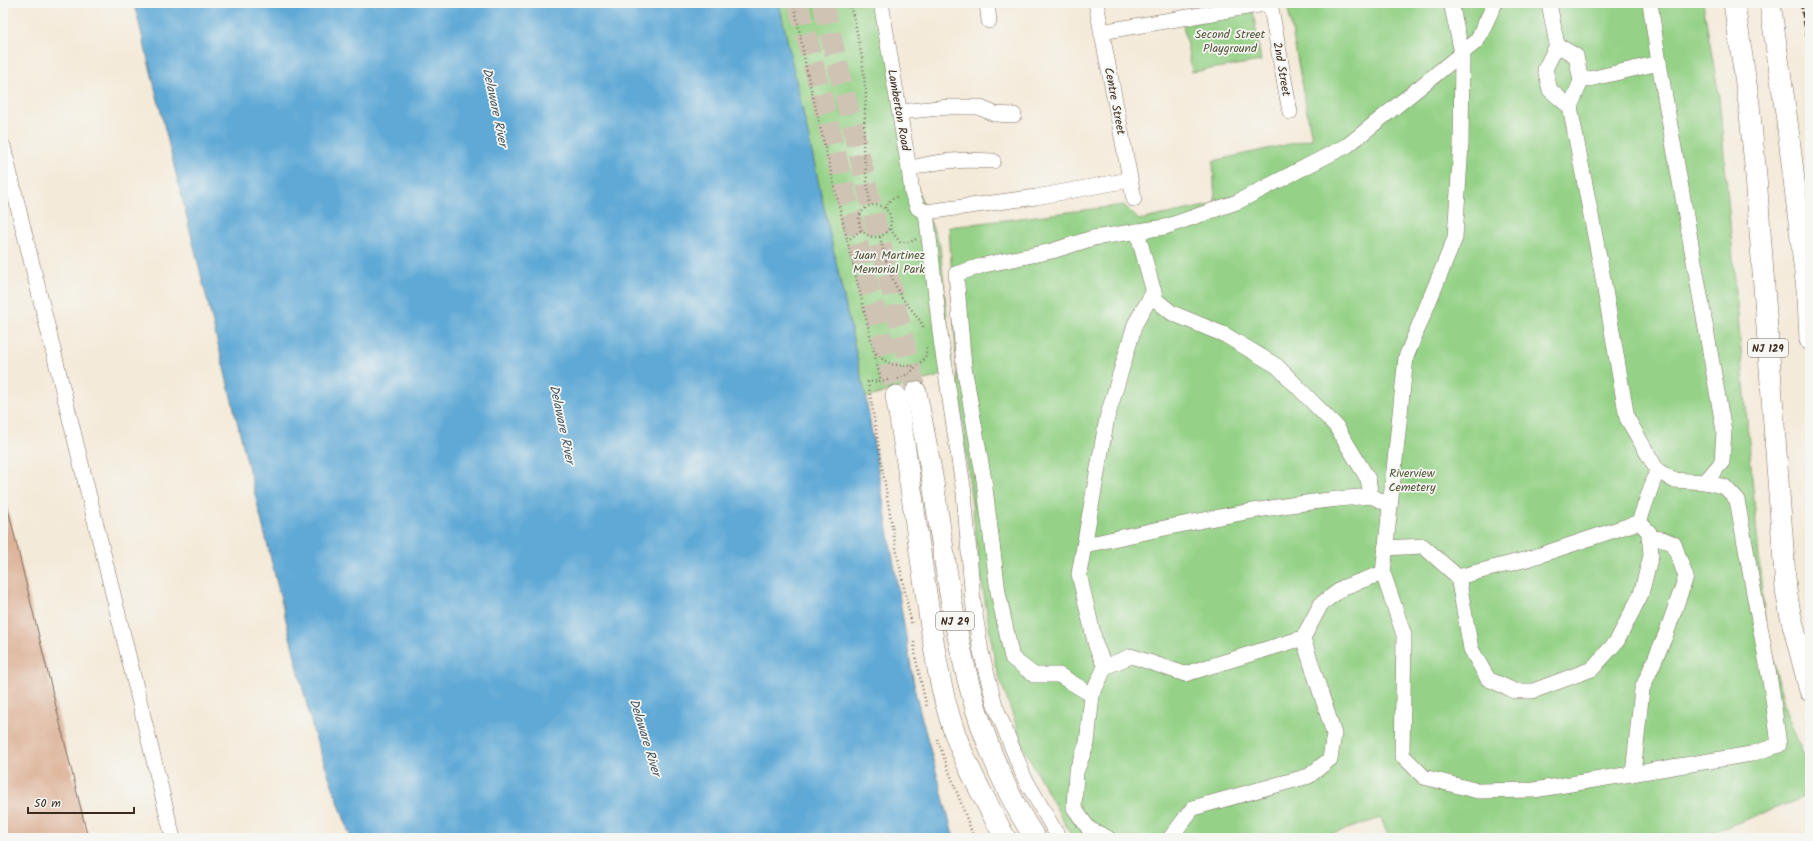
<svg xmlns="http://www.w3.org/2000/svg" width="1813" height="841" font-family="Kalam,sans-serif">
	<style>
		.green { fill: #95d287; stroke: #687e52 }
		.water { fill: #5ea9d6; stroke: #4c6a7a }
		.building { fill: #dcb095 }
		.lines { fill: none; stroke-linecap: round; stroke-linejoin: round }
		.highway-tunnel { stroke: #cfc4b4; stroke-width: 21; stroke-dasharray: 21 10; stroke-linecap: butt }
		.minor-casing { stroke: #7c6d5f; stroke-width: 16 }
		.highway-casing { stroke: #7c6d5f; stroke-width: 22 }
		.path { stroke: #7c6d5f; stroke-width: 2.5; stroke-dasharray: 1 3; stroke-linecap: butt }
		.minor { stroke: #fff; stroke-width: 15 }
		.highway { stroke: #fff; stroke-width: 21 }
		.rail { stroke: #3b2a1e; stroke-width: 3; stroke-dasharray: 6 3; stroke-linecap: butt }
		.labels { text-anchor: middle; stroke-width: 3.5; stroke-linejoin: round; paint-order: stroke }
		.shield { fill: #f6f6f2; stroke: #73675e; stroke-width: 1 }
		.shield-label { font-size: 11px; font-weight: bold; fill: #3b2a1e }
		.park-label { font-size: 12px; fill: #525438; stroke: #f6f6f2 }
		.street-label { font-size: 12px; fill: #3b2a1e; stroke: #f6f6f2 }
		.water-label { font-size: 13px; font-style: italic; fill: #47565e; stroke: #f6f6f2 }
	</style>
	<rect width="100%" height="100%" fill="#f6f6f2"/>
	<filter id="ink" filterUnits="userSpaceOnUse"><feTurbulence type="fractalNoise" baseFrequency=".025" numOctaves="2"/><feDisplacementMap in="SourceGraphic" scale="8" xChannelSelector="R" yChannelSelector="G"/><feConvolveMatrix kernelMatrix="1 2 1 2 8 2 1 2 1" color-interpolation-filters="sRGB"/></filter>
	<filter id="wash" filterUnits="userSpaceOnUse"><feTurbulence type="fractalNoise" baseFrequency=".012" numOctaves="4" result="noise"/><feDisplacementMap in="SourceGraphic" scale="16" xChannelSelector="R" yChannelSelector="G"/><feGaussianBlur stdDeviation="0.9" result="paint"/><feColorMatrix in="noise" values="0 0 0 0 0 0 0 0 0 0 0 0 0 0 0 0 0 1.4 0 .05"/><feComposite in="paint" operator="in"/></filter>
	<g filter="url(#wash)">
		<rect width="100%" height="100%" fill="#f4ead9"/>
		<g class="green">
			<path d="M779,3h102l28,166 31,77 12,126 -86,26z"/>
			<path d="M1287,3h416l16,93 46,531 21,85 24,59v24l-112,43h-309l-8,-20 -62,20h-245l-5,-7 -43,-78 -30,-85 -16,-96 -22,-187 -9,-158 175,-22 15,15 76,-16 -2,-43 99,-22z"/>
			<path d="M1253,11l8,50 -69,11 -9,-47z"/>
		</g>
		<path class="water" d="M134,3h645l87,395 50,298 38,142h-603l-37,-104z"/>
		<g id="blocks">
			<path class="building" d="M3,505h4l81,333h-85z"/>
		</g>
	</g>
	<g filter="url(#ink)">
		<use href="#blocks" fill-opacity="0" stroke="#7c6d5f" stroke-width="1"/>
		<g class="lines">
			<g class="highway-tunnel">
				<path d="M798,3l98,393"/>
				<path d="M823,3l93,389"/>
			</g>
			<defs>
				<g id="minor">
					<path d="M881,3l28,166 3,24 6,15 8,4"/>
					<path d="M987,3l2,18"/>
					<path d="M1096,3l38,196"/>
					<path d="M1270,3l20,109"/>
					<path d="M1451,3l11,50 -1,91 -6,94 -49,119 -23,216 21,62 -2,120 22,22 54,14 56,-1 217,-36 28,-9 -7,-53 -35,-192 -12,-13 -20,-5 -32,-2 -16,-10 -30,-52 -26,-151 -31,-160 -20,-17 -5,-21 12,-24 -8,-42"/>
					<path d="M1101,32l169,-29"/>
					<path d="M1557,45l19,11 5,25 -11,26"/>
					<path d="M1659,63l65,368 -2,31 -17,20"/>
					<path d="M1581,81l78,-18 -9,-60"/>
					<path d="M900,112l49,-5h29l17,7 19,1"/>
					<path d="M3,146l170,692"/>
					<path d="M909,169c30,-9 53,-10 84,-8"/>
					<path d="M926,212l15,128 23,153 9,108 8,51 14,53 29,72 35,61"/>
					<path d="M926,212l110,-15 93,-17"/>
					<path d="M1137,231l19,69 16,13 53,22 52,31 59,60 32,53 3,17 19,9"/>
					<path d="M1085,545c94,-20 189,-42 286,-49"/>
					<path d="M1385,548l38,-2 35,31 73,-19 108,-36 18,-52"/>
					<path d="M1458,577l13,72 17,30 27,12h18l59,-22 25,-28 24,-47 10,-39 -2,-23 -10,-10"/>
					<path d="M1303,638l-118,36 -54,-18 -26,11 -13,28 -33,-20h-25l-22,-17 -14,-66 -14,-112 -20,-113 -8,-93 28,-9 68,-14 41,-13 72,-11 72,-25 111,-57 129,-104 18,-38"/>
					<path d="M1105,667l-9,-21 -17,-72 28,-156 28,-94 19,-33"/>
					<path d="M1092,695l-5,48 -11,29 -2,36 15,21 19,9"/>
					<path d="M1633,774l9,-85 24,-55 20,-57 -12,-33 -12,-5 -13,-1"/>
					<path d="M1170,838l23,-30 116,-32 21,-17 4,-25 -31,-96 18,-34 23,-17 39,-14"/>
				</g>
				<g id="highway">
					<path d="M1734,3l15,101 7,72 30,414 4,23 20,78"/>
					<path d="M1770,3l17,118 21,177 2,42"/>
					<path d="M916,392c6,30 12,60 17,90 19,124 31,248 102,356"/>
					<path d="M896,396c13,70 21,140 32,210 6,42 12,85 26,125 13,37 33,72 51,107"/>
				</g>
			</defs>
			<use href="#minor" class="minor-casing"/>
			<use href="#highway" class="highway-casing"/>
			<g class="path">
				<path d="M794,3l13,69 74,309"/>
				<path d="M849,3l6,19 7,36 4,36 -3,55 7,56"/>
				<circle cx="875" cy="221" r="16"/>
				<path d="M885,208l6,-9 8,-3"/>
				<path d="M890,229l10,13h10l6,-3"/>
				<path d="M880,237c5,21 10,40 21,59 7,11 18,20 23,33"/>
				<path d="M847,241l14,-11"/>
				<path d="M876,353c13,14 20,12 38,13"/>
				<path d="M898,379l13,-7 14,-14 2,-11"/>
				<path d="M888,380l-20,2 26,156 18,88"/>
				<path d="M914,642l2,18 11,48"/>
				<path d="M937,739l37,99"/>
			</g>
			<use href="#minor" class="minor"/>
			<use href="#highway" class="highway"/>
			<path class="rail" d="M1801,3l9,49"/>
		</g>
	</g>
	<g class="labels">
		<g class="shield">
			<rect x="1748" y="339" width="40" height="18" rx="3"/>
			<rect x="936" y="612" width="38" height="18" rx="3"/>
		</g>
		<g class="shield-label">
			<text x="1768" y="352">NJ 129</text>
			<text x="955" y="625">NJ 29</text>
		</g>
		<g class="park-label">
			<text x="1230" y="38">Second Street<tspan x="1230" dy="14">Playground</tspan></text>
			<text x="889" y="259">Juan Martinez<tspan x="889" dy="14">Memorial Park</tspan></text>
			<text x="1412" y="477">Riverview<tspan x="1412" dy="14">Cemetery</tspan></text>
		</g>
		<g class="street-label">
			<text transform="translate(1282 69) rotate(80)" y="4">2nd Street</text>
			<text transform="translate(1115 101) rotate(79)" y="4">Centre Street</text>
			<text transform="translate(899 110) rotate(80)" y="4">Lamberton Road</text>
		</g>
		<g class="water-label">
			<text transform="translate(496 107) rotate(78)" y="5">Delaware River</text>
			<text transform="translate(563 424) rotate(78)" y="5">Delaware River</text>
			<text transform="translate(646 737) rotate(73)" y="5">Delaware River</text>
		</g>
	</g>
	<rect width="1813" height="841" fill="none" stroke="#f6f6f2" stroke-width="16"/>
	<path d="M28 807v6h106v-6" fill="none" stroke="#3b2a1e" stroke-width="2"/>
	<text x="34" y="807" font-size="12" fill="#3b2a1e" stroke="#f6f6f2" stroke-width="3" paint-order="stroke">50 m</text>
</svg>
